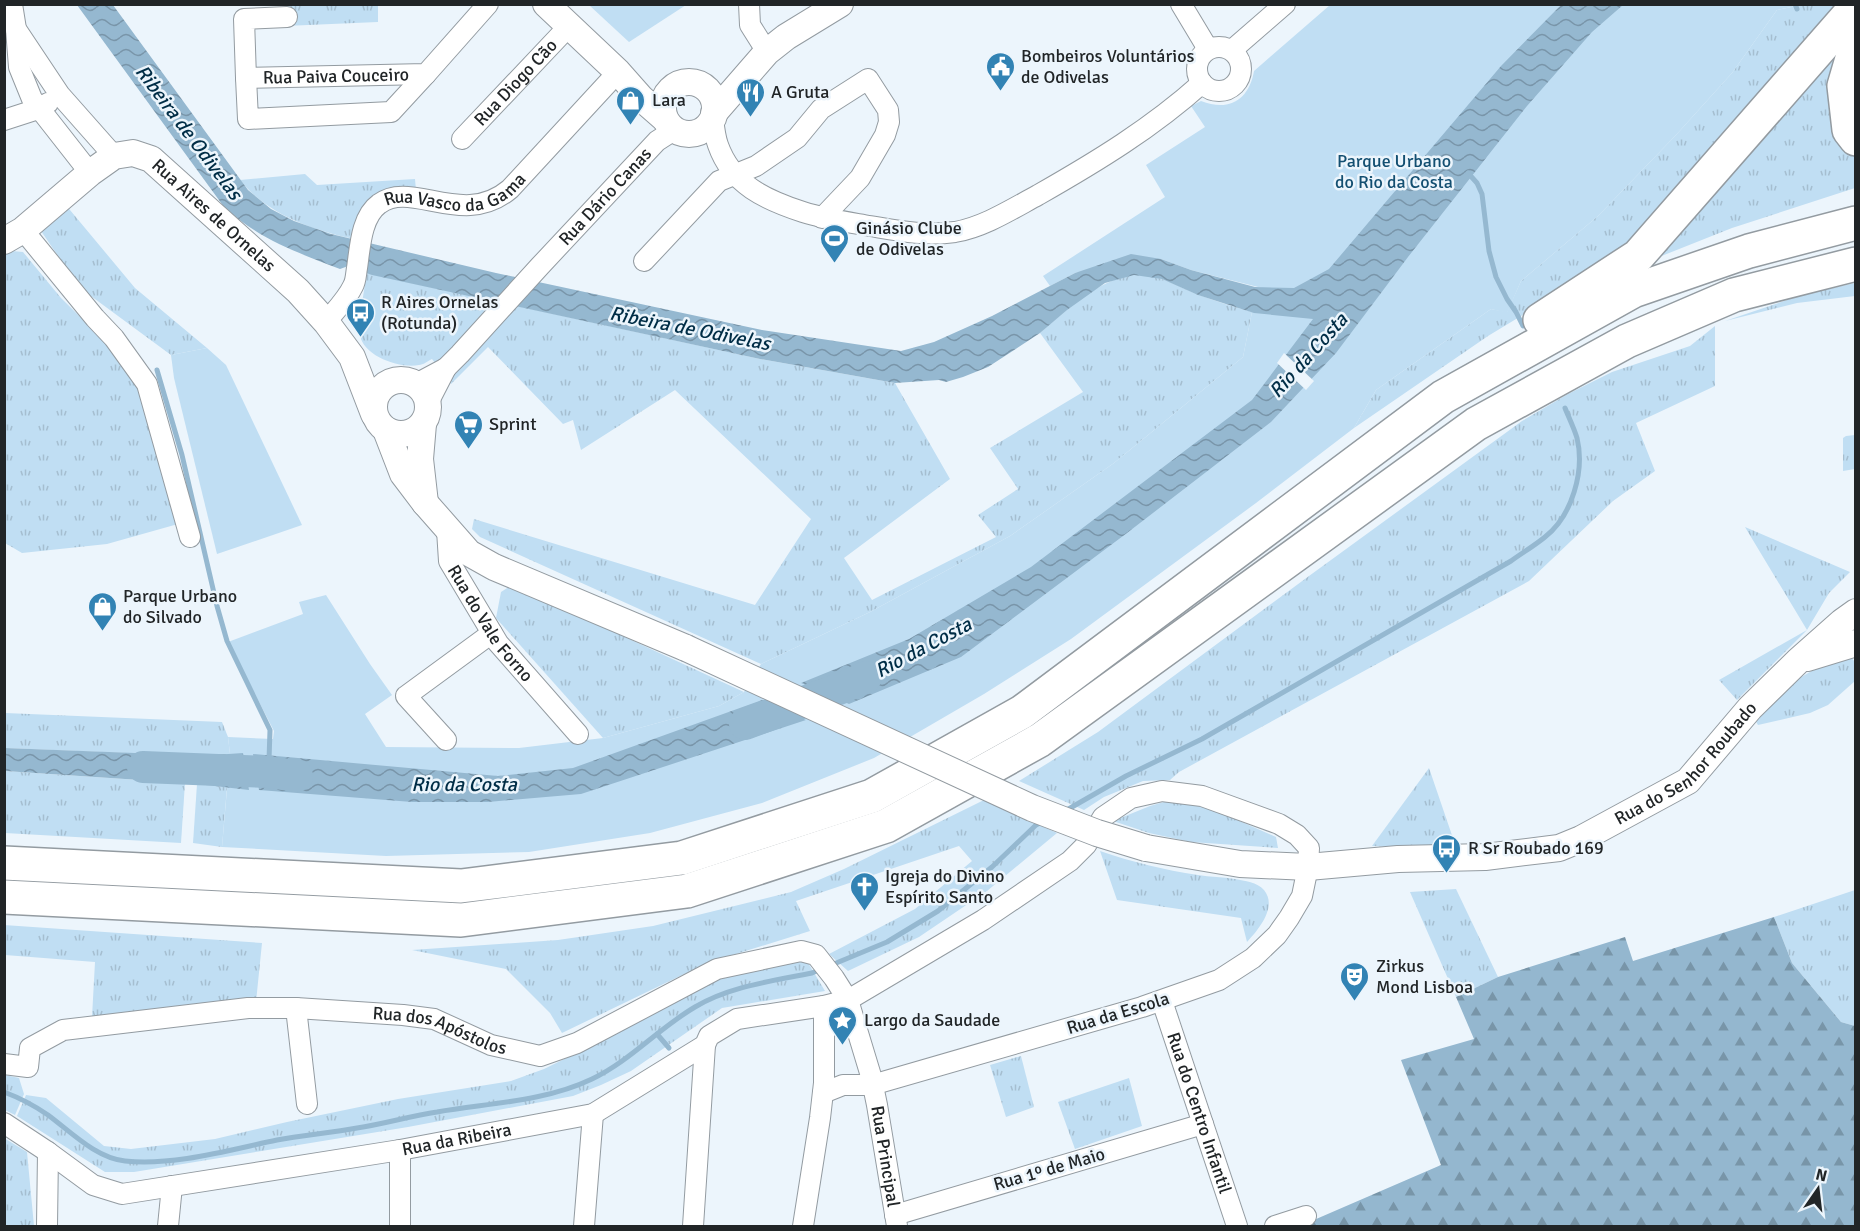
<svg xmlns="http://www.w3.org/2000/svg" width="1860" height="1231" font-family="Signika,sans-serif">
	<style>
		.grass { fill: url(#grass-tufts) }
		.forest { fill: url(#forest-firs) }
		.green { fill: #c0def3 }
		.water { fill: url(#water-waves) }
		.pier { fill: #ecf5fc }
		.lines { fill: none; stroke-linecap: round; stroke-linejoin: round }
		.stream { stroke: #95b8d0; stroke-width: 5 }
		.river { stroke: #95b8d0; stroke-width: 32 }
		.minor-casing { stroke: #939ba1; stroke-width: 22 }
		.tertiary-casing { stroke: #939ba1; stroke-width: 28 }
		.trunk-casing { stroke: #939ba1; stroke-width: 36 }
		.minor { stroke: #fff; stroke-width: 20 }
		.tertiary { stroke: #fff; stroke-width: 26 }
		.trunk { stroke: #fff; stroke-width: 33 }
		.tertiary-bridge-casing { stroke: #939ba1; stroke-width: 28; stroke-linecap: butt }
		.tertiary-bridge { stroke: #fff; stroke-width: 26 }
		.labels { text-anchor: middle; stroke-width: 5; stroke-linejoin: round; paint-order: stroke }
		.poi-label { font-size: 18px; fill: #212527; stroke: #ecf5fc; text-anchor: start }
		.street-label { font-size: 18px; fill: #212527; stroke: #ecf5fc }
		.park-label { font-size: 18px; fill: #134f71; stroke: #ecf5fc }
		.water-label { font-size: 20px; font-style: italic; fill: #002d46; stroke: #ecf5fc }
	</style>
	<defs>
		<pattern id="grass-tufts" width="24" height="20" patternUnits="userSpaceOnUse" patternTransform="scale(1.5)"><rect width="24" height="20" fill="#c0def3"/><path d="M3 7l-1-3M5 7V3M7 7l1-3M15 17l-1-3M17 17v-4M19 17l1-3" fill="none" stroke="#a5bed0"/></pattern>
		<pattern id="forest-firs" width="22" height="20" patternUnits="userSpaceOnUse" patternTransform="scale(1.5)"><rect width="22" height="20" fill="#94b7cf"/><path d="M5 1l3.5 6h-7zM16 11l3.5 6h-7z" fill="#7895a8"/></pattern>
		<pattern id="water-waves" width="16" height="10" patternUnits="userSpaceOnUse" patternTransform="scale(1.5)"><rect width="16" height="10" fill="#95b8d0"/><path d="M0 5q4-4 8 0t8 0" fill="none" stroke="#7995a9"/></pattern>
	</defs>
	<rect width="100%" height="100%" fill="#ecf5fc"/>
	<g class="grass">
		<path d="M286,5h92v17l-93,4 2,-9z"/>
		<path d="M1801,5h38l-221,249 -32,23 -98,59 -134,92 22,-38 115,-81 16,3 14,-31 77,-65 78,-81 56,-62 45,-63z"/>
		<path d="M1852,26l3,162 -123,40 -78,31z"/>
		<path d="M305,174l12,11 98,-6 1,11 -21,-3 -21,10 -11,9 -9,33c-42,-9 -86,-24 -114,-59z"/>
		<path d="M65,204l70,84 72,60 -36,7 -91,-67 -39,-57z"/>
		<path d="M12,251l11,1 38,46 69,68 14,24 34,134 -71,20 -85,9 -17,-10 -1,-288z"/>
		<path d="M366,273l394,86 135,24 55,96 -106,79 28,42 124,-63 -18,-22 40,-26 -28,-41 93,-56 -43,-59c25,-22 59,-54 93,-58 23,-3 45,12 66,20 17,6 35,12 53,17l-9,45 -129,106 -104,73 -140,76 -109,52 -281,-127 -8,-8 2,-10 281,86 56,-86 -136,-129 -94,60 -8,-30 -10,4 -75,-77 -37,37 -19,-25c-4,2 -9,6 -13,6 -19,4 -56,-9 -59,-30 -2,-20 5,-42 6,-62z"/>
		<path d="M1855,283v13l-58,7 -72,18 77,-26z"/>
		<path d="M1715,326v60l-79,37 19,48 -42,30 -84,80 -350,191 -9,8 -27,1 -39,16 -20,13 -65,-29 79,-49 211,-156 213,-155 46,-27 44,-22 78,-26z"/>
		<path d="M1855,435v34l-12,2v-33l3,-2z"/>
		<path d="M1745,527l105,45 -21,21 -22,37 -70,70 -18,-20 88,-50z"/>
		<path d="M512,585l232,107 -25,14 -116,32 -107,-120 5,-26z"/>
		<path d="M1849,655l6,7v19l-27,24 -18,8 -52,12 -3,-5 38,-38 27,-16z"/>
		<path d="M5,713l217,9 6,15 2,17 -31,2 -194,-8z"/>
		<path d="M1429,768l27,79 -19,2 -65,-3z"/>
		<path d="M4,771l181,12 -4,60 -176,-10z"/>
		<path d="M197,784l30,3 -5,60 -29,-4z"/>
		<path d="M1174,799l45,13 57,25 2,11 -87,-6 -42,-9 -36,-12 37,-15z"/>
		<path d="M984,800l73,33 -70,58 -68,46 -71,34 -19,-17 86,-45 57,-48 -13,-15 -163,55 14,30 -103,32 -145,70 -12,-20 -44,-44 -94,-19 146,-10 95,-14 138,-34 53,-23z"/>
		<path d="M1100,851c32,11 64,19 98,24 12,2 25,2 37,4 10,2 22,3 29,11 14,17 -6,40 -17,52l-6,-24 -124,-18z"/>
		<path d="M1456,889l42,88 -42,20 -46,-105z"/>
		<path d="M1855,890v136l-14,-4 -49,-59 -18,-46z"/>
		<path d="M4,925l258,18 -6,59 -164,15 3,-55 -90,-7z"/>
		<path d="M807,961l18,30 -103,17 -91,63 -30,14 -28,11 -165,31 -274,45h-29l-88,-56 9,-21 20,3 58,48 27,3 84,-10 72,-17 111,-23 113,-18 33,-12 67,-33 105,-62z"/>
		<path d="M1021,1056l13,51 -28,10 -16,-52z"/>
		<path d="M5,1075l14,3 5,16 -9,21 -10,-5z"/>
		<path d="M1129,1078l13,48 -67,23 -17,-47z"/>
		<path d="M4,1138l23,14 7,74h-29z"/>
	</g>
	<path class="forest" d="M1774,917l18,46 49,59 14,4v200h-555l141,-61 -40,-105 73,-21 -18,-42 42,-20 127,-40 8,24z"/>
	<g class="green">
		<path d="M589,5h97l-57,37z"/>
		<path d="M1330,5h471l-24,5 -45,63 -56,62 -78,81 -77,65 -14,32 -16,-4 -115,81 -22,38 -98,75 -185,136 -87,55 -110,64 -112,45 -112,30 -121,19 -143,4 -164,-9 8,-93 -2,-17 45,2 1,-8 -46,-89 75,-28 -4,-12 27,-7 44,69 22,31 -27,19 21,33 133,1 84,-10 116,-32 25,-14 17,-28 109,-52 140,-76 104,-73 129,-106 9,-45 10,-24 -71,-18 -30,-11 -86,14 -25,13 -7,-10 122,-79 -19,-32 59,-38 -14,-21 10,-5c28,11 48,-1 53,-30z"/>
		<path d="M207,348l19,17 76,160 -85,29 -43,-176 -3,-23z"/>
	</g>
	<g class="water">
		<path d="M77,5h36l135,185 23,19 23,12 37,13 165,39 266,57 139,21 33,-9 58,-26 83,-43 56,-19 30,5 30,11 64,17 39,1 35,-19 172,-203 60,-61h62l-31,27 -65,74 -119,151 -72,96 -65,69 -144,111 -166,124 -112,47 -48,-21 108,-44 122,-72 221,-167 61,-81 -59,-6 -56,-18 -36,-16 -28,-4 -29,8 -38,27 -27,23 -52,34 -25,10 -17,5 -7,-2 -44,3 -135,-24 -388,-84 -6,-2 -2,-5 -13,-3 -11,4c-44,-17 -80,-29 -116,-62z"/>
		<path d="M762,700l44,20 -225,74 -93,8h-76l-153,-12 -6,-36 245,22 75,-8z"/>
		<path d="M5,748l182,7 -2,28 -180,-12z"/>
		<path d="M243,753l6,37 -52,-6 2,-28z"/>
	</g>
	<path class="pier" d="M1284,353l30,28 -8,9 -29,-27z"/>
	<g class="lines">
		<g class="stream">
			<path d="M1795,4l2,5"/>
			<path d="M1468,173l9,10 5,11 7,57 7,26 11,22 9,13 7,14"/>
			<path d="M157,370l25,85 35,151 10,35 43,89 -1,30"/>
			<path d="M1065,811l61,-35 76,-37 309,-178c11,-8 23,-15 34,-24 27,-21 40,-66 32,-99 -3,-10 -8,-20 -12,-30"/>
			<path d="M829,966l58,-24 51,-31 54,-44 44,-42 7,-4"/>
			<path d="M657,1034l12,14"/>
			<path d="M4,1092c16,6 31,14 44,23 23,17 48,43 77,46 49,5 104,-11 152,-21 26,-5 54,-7 80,-12 27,-4 53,-12 80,-16 51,-9 107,-10 155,-33 38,-18 67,-51 103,-72 35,-21 78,-26 117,-34l9,-4"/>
		</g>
		<g class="river">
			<path d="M745,724l99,-37 22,-10"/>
			<path d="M143,767l125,5 29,4"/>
		</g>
		<defs>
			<g id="minor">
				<path d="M12,4l4,25 44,66 54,61"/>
				<path d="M749,4l1,21 17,27"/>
				<path d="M1181,4l27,45"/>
				<path id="s1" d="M287,17l-43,2 2,59 180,-4 62,-70"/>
				<path d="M16,29l3,38 13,32 58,74"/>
				<circle cx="1219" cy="69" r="22"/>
				<path d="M1232,50l53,-46"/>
				<path d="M246,78l2,41 143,-7 35,-38"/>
				<path d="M713,118c1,9 2,19 5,27 14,40 48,55 85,67 22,7 44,10 67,14 30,5 54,10 85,6 29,-5 57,-23 83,-37 58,-33 114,-67 164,-112"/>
				<path d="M4,120l34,-11 10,-6"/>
				<path id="s2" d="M462,139l107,-113"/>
				<path d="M23,230l72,88 19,20 33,46 43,153"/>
				<path d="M644,261l75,-80 37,-15 41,-28 24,-29 47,-30 20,31 1,12 -4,13 -25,43 -38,40"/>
				<path id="s3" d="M326,322c9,-11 21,-23 27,-36 3,-5 3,-13 4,-18 3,-20 4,-51 22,-64 32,-25 84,25 131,-15l108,-117"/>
				<path id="s4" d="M416,384l30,-16 14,-14 80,-88 117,-125 17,-11"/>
				<path d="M428,403l18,-35"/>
				<path id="s5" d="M447,530l2,31 49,82 80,91"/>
				<path d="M446,740l-40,-44 86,-63"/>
				<path id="s6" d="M1162,1001l75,225"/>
				<path d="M296,1008l11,96"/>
				<path id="s7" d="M4,1064l24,3 2,-19 33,-18 185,-22h48l107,7 31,4 57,26 49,11 37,-13 140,-74 84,-18 15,4 18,23 14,22 23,76 6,29 20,121"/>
				<path id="s8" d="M4,1123l44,29 45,33 29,9 278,-44 193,-36 112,-69 4,-9 28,-17 87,-13 24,-6 135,-80 87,-59 16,-16 17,-28 28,-19 31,-7 40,5 77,28 18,11 12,13 -1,19 -6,29 -13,22 -12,17 -24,23 -34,22 -77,27 -270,78h-29l-20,8"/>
				<path d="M895,1215l308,-91"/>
				<path d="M47,1226l1,-74"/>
				<path d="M168,1226l4,-40"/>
				<path d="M400,1226v-76"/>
				<path d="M584,1226l9,-112"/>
				<path d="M693,1226l12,-181"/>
				<path d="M803,1226l17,-108 4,-35v-77"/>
				<path d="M1275,1226l31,-10"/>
			</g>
			<g id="tertiary">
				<path d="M546,4l72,68 23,26 24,21"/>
				<circle cx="689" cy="108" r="26"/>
				<path d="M714,113l53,-61 19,-15 54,-33"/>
				<path id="s9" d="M4,241l19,-11 67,-57 24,-17 19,-3 18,6 147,132 28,31 26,35 22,57"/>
				<circle cx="401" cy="407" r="27"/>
				<path d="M423,424l-3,35 5,44"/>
				<path d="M386,430l17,44 22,29 44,50 25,14 192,81"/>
				<path d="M1807,658l49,-15"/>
				<path id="s10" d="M1146,848l94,16 68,3 90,-8 87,-2 74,-9 22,-9 107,-58 62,-73 48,-47 44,-39 14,-10"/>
			</g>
			<g id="trunk">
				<path d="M1856,45l-12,41 5,44 7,9"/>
				<path d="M1540,320l98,-64 218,-249"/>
				<path d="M4,863l457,23 221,-28 190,-62 150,-84 421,-315 190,-106 116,-40 107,-28"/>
				<path d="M4,897l457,23 226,-29 199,-65 154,-86 436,-316 151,-83 107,-46 122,-31"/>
			</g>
		</defs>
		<use href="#minor" class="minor-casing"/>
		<use href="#tertiary" class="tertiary-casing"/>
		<use href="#trunk" class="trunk-casing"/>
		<use href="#minor" class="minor"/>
		<use href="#tertiary" class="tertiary"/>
		<use href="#trunk" class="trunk"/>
		<defs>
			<path id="tertiary-bridge" d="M686,648l346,160 65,25 49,15"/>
		</defs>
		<use href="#tertiary-bridge" class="tertiary-bridge-casing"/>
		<use href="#tertiary-bridge" class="tertiary-bridge"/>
	</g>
	<defs>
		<symbol id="civic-pin" viewBox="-11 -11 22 30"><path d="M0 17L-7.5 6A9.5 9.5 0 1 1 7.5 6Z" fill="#3283b4" stroke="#ecf5fc"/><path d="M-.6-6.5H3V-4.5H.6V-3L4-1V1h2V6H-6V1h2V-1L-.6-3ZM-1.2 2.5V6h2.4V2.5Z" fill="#fff"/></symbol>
		<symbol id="restaurant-pin" viewBox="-11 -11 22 30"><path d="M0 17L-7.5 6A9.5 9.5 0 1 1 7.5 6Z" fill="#3283b4" stroke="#ecf5fc"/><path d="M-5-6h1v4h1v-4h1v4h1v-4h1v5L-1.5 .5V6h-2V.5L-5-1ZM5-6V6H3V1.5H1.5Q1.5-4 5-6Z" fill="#fff"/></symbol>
		<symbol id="shop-pin" viewBox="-11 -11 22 30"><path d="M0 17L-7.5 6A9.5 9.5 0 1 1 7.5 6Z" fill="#3283b4" stroke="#ecf5fc"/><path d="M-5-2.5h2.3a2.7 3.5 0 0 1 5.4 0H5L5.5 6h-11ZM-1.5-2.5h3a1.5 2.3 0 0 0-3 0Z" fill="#fff"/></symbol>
		<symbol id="stadium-pin" viewBox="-11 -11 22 30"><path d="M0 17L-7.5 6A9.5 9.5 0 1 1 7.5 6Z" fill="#3283b4" stroke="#ecf5fc"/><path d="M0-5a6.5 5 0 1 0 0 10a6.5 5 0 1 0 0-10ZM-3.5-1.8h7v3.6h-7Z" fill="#fff"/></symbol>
		<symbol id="bus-pin" viewBox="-11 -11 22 30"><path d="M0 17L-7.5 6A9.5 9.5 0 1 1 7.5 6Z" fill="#3283b4" stroke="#ecf5fc"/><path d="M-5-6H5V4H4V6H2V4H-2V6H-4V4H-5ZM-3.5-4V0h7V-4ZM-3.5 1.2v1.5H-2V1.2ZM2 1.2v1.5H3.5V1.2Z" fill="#fff"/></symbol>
		<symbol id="supermarket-pin" viewBox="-11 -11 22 30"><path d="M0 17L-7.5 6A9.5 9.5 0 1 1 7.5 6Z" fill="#3283b4" stroke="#ecf5fc"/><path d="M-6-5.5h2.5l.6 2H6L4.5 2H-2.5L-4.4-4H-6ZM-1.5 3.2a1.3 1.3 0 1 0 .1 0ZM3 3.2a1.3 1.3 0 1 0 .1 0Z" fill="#fff"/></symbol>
		<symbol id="church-pin" viewBox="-11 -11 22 30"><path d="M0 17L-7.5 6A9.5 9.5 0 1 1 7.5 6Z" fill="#3283b4" stroke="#ecf5fc"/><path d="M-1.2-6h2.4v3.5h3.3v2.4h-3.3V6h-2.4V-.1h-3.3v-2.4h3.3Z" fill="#fff"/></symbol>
		<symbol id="theatre-pin" viewBox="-11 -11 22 30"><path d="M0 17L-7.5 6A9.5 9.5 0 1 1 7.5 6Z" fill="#3283b4" stroke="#ecf5fc"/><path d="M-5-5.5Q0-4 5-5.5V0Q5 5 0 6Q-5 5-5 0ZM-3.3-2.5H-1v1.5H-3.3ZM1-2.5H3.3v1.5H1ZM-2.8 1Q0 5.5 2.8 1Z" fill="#fff"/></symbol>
		<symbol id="sight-pin" viewBox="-11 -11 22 30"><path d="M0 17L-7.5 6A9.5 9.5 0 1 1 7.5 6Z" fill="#3283b4" stroke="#ecf5fc"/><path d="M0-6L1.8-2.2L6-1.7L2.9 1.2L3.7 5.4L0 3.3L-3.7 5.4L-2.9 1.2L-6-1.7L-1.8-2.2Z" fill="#fff"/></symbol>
	</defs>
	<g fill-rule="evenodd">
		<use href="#civic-pin" x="984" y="50" width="33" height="45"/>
		<use href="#restaurant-pin" x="734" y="76" width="33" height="45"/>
		<use href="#shop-pin" x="614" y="84" width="33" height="45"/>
		<use href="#stadium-pin" x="818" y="222" width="33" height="45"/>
		<use href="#bus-pin" x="344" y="296" width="33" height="45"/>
		<use href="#supermarket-pin" x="452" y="408" width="33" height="45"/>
		<use href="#shop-pin" x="86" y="590" width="33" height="45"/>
		<use href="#bus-pin" x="1430" y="832" width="33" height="45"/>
		<use href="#church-pin" x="848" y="870" width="33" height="45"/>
		<use href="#theatre-pin" x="1338" y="960" width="33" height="45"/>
		<use href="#sight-pin" x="826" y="1004" width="33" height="45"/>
	</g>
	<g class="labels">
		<g class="poi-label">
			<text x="1021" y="62">Bombeiros Voluntários<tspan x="1021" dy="21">de Odivelas</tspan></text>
			<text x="771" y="98">A Gruta</text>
			<text x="652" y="106">Lara</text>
			<text x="856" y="234">Ginásio Clube<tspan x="856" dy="21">de Odivelas</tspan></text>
			<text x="381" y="308">R Aires Ornelas<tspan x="381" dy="21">(Rotunda)</tspan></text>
			<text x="489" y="430">Sprint</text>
			<text x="123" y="602">Parque Urbano<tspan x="123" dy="21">do Silvado</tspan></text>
			<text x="1468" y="854">R Sr Roubado 169</text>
			<text x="885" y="882">Igreja do Divino<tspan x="885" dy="21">Espírito Santo</tspan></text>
			<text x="1376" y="972">Zirkus<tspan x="1376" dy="21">Mond Lisboa</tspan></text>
			<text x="864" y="1026">Largo da Saudade</text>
		</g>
		<g class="street-label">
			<text dy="6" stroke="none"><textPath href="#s1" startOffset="192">Rua Paiva Couceiro</textPath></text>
			<text dy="6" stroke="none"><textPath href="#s2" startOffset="78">Rua Diogo Cão</textPath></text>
			<text dy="6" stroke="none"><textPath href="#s3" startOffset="214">Rua Vasco da Gama</textPath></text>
			<text dy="6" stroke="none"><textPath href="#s4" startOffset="268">Rua Dário Canas</textPath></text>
			<text dy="6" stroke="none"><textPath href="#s9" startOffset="262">Rua Aires de Ornelas</textPath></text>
			<text dy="6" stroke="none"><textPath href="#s5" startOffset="106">Rua do Vale Forno</textPath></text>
			<text dy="6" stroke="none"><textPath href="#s10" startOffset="570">Rua do Senhor Roubado</textPath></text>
			<text transform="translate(1118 1013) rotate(-17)" y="6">Rua da Escola</text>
			<text dy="6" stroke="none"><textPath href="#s7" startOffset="462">Rua dos Apóstolos</textPath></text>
			<text dy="6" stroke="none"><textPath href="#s6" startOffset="118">Rua do Centro Infantil</textPath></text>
			<text dy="6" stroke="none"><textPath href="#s8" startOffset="478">Rua da Ribeira</textPath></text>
			<text dy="6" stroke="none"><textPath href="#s7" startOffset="1082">Rua Principal</textPath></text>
			<text transform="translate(1049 1169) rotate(-16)" y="6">Rua 1º de Maio</text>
		</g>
		<g class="park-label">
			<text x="1394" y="167">Parque Urbano<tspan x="1394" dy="21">do Rio da Costa</tspan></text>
		</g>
		<g class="water-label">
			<text transform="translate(189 132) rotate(53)" y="7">Ribeira de Odivelas</text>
			<text transform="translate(690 328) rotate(11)" y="7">Ribeira de Odivelas</text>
			<text transform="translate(1308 355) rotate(-48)" y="7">Rio da Costa</text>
			<text transform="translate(923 647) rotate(-28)" y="7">Rio da Costa</text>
			<text x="464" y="791">Rio da Costa</text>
		</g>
	</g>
	<rect width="1860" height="1231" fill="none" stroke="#212527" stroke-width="12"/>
	<g transform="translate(1818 1189) rotate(14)" stroke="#ecf5fc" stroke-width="4.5" paint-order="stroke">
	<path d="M0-4.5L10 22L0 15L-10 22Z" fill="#212527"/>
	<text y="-9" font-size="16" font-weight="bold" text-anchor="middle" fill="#212527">N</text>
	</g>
</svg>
